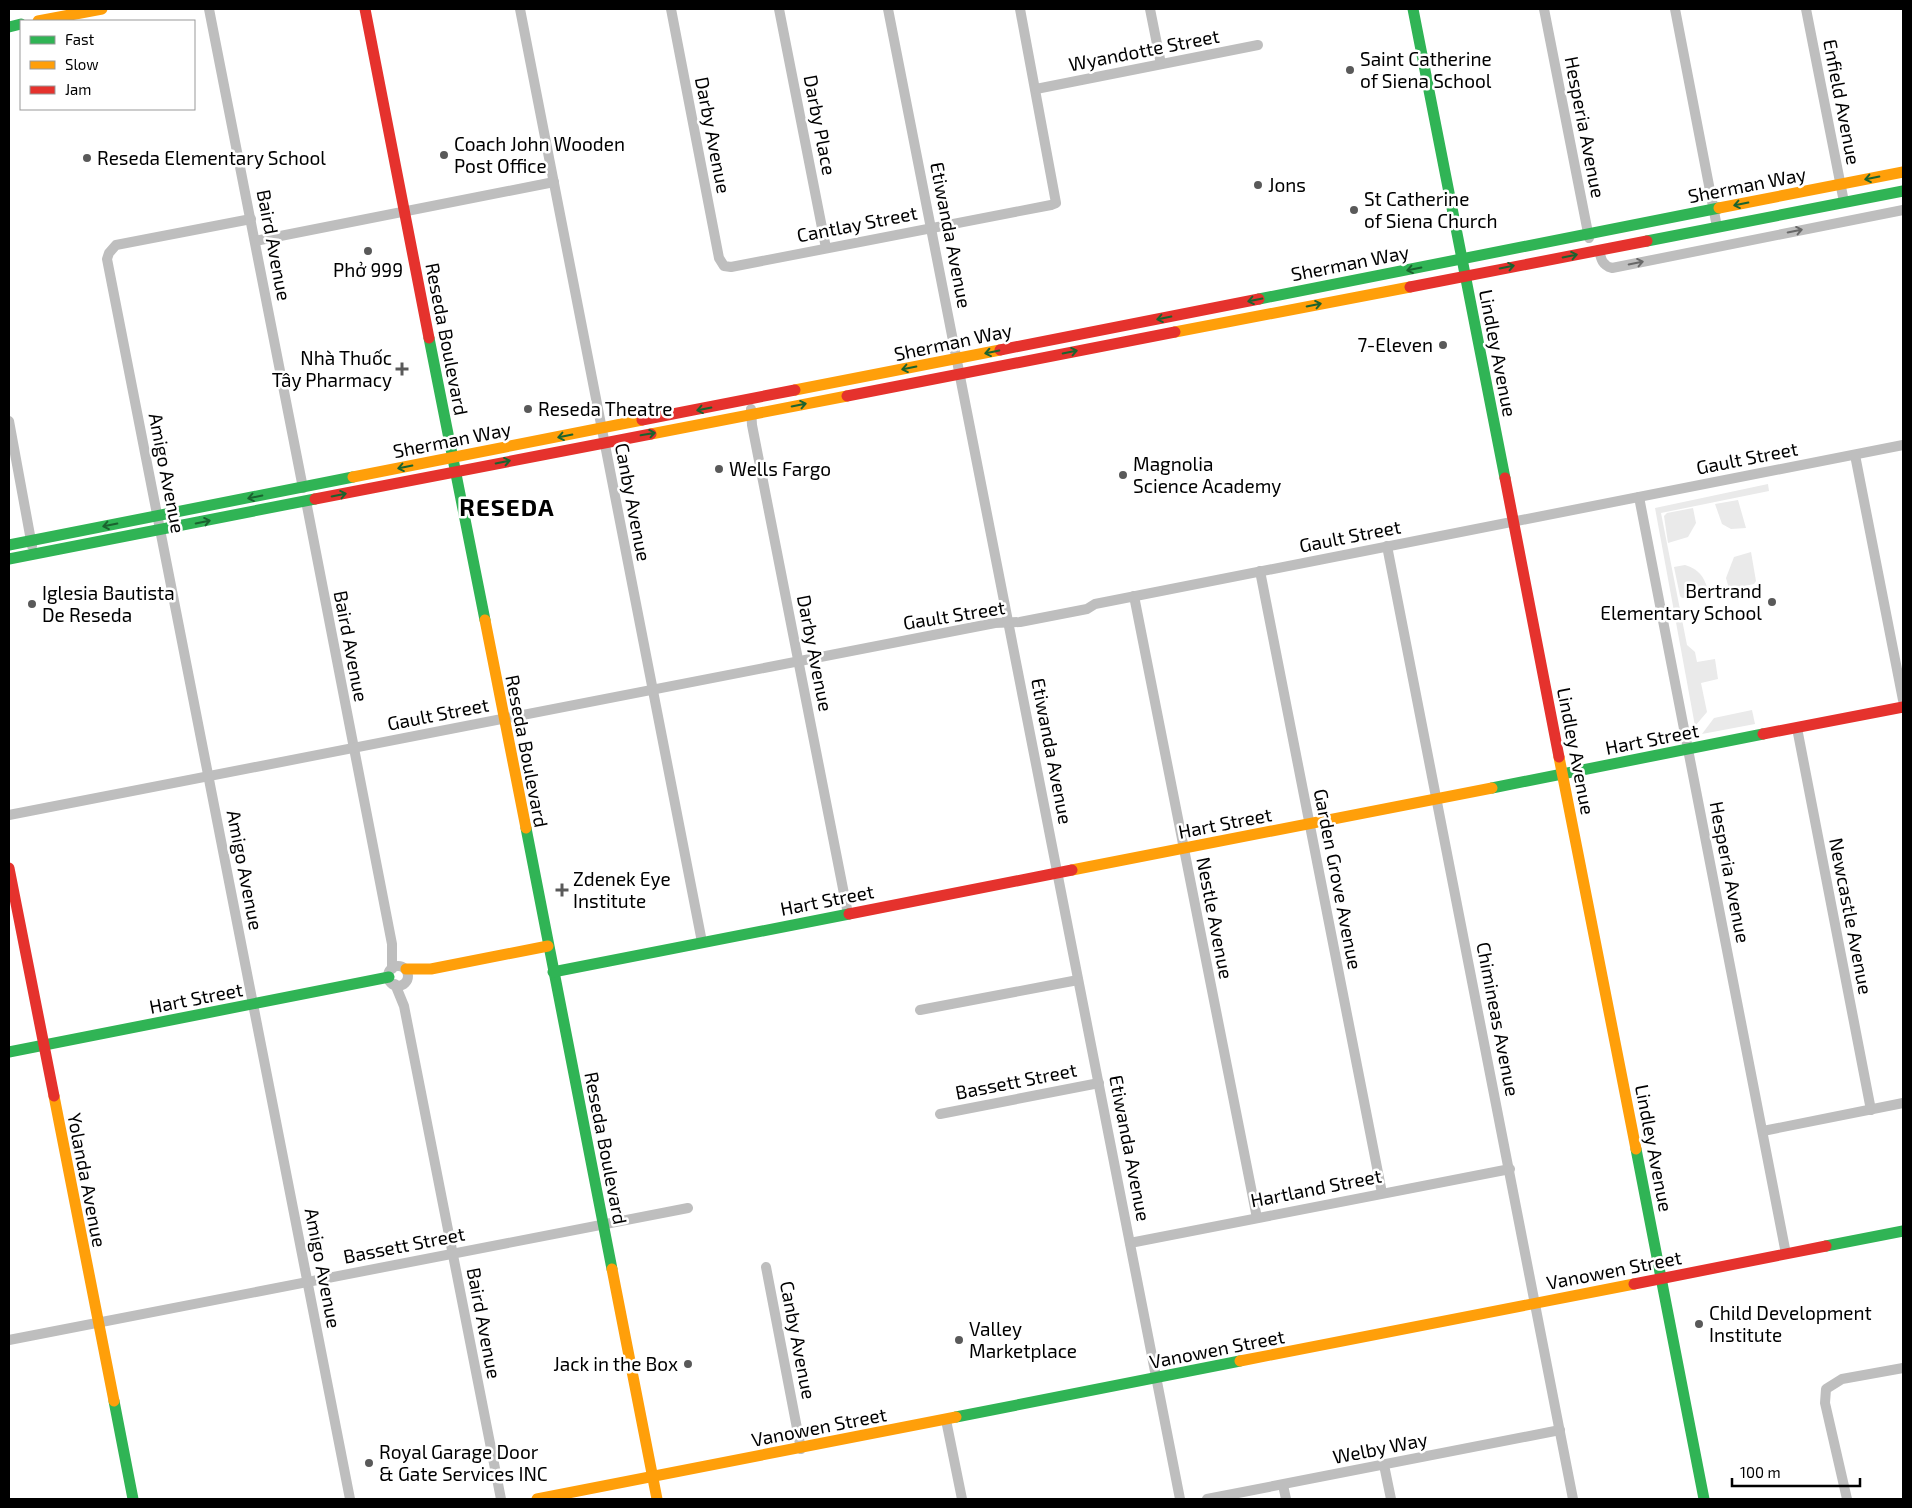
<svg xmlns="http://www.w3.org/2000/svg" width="1912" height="1508" font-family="'Exo 2',sans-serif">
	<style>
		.green { fill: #eaeaea }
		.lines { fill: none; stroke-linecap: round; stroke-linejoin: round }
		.street { stroke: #bebebe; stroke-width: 10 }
		.fast { stroke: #30b455; stroke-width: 11 }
		.slow { stroke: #ff9f0a; stroke-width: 11 }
		.jam { stroke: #e5322d; stroke-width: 11 }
		.oneway { stroke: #1a632f }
		.oneway2 { stroke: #686868 }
		.poi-dot { fill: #595959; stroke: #fff; stroke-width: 2 }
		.labels { text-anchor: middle; stroke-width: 5; stroke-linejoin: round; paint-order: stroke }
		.street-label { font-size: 19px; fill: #000; stroke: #fff }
		.poi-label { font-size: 19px; fill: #000; stroke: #fff; text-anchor: start }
		.district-label { font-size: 24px; font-weight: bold; letter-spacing: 1px; fill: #000; stroke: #fff }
	</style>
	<rect width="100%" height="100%" fill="#fff"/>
	<g class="green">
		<path d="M1768,484l1,7 -108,22 26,132 8,7 2,10 18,-3 3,20 -17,4 6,29 -12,14 -40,-218z"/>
		<path d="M1738,500l8,28 -15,1 -9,-5 -7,-20z"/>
		<path d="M1693,508l3,15 -8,14 -20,6 -4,-27 3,-3z"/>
		<path d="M1751,552l5,29 -2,3 -25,5 -3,-11 8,-21z"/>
		<path d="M1685,565c16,5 20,14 24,29l-27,4 -2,-2 -6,-29z"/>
		<path d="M1752,710l3,14 -53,10 12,-16z"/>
	</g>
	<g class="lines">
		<g class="street">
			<path d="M209,9l94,479"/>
			<path d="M520,9l182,933"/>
			<path d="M671,9l48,249 5,8 7,1 320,-62 5,-2 -36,-194"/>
			<path d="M779,9l47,239"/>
			<path d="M888,9l292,1490"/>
			<path d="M1150,9l11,55"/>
			<path d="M1544,9l45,229"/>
			<path d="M1675,9l42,218"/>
			<path d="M1806,9l38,193"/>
			<path d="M1036,89l222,-44"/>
			<path d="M251,219l-135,26 -7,8 -2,6 243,1240"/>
			<path d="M255,241l299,-59"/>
			<path d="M1599,250c2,9 3,15 13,18l291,-58"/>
			<path d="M751,409l1,16 96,489"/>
			<path d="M9,421l23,125"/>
			<path d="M1855,455l48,245"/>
			<path d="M1639,497l147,757"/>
			<path d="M306,501l86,443v25"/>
			<path d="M1387,546l186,953"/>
			<path d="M1260,571l122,622"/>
			<path d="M1134,596l123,622"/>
			<path d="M1797,728l74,382"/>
			<path d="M9,815l950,-185 36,-7 25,-1 67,-13 8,-5 808,-159"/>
			<circle cx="398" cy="976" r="10"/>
			<path d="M395,984l9,22 97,493"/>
			<path d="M920,1010l158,-30"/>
			<path d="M940,1114l159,-31"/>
			<path d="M1763,1131l140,-28"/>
			<path d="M1130,1243l380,-74"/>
			<path d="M766,1267l35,182"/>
			<path d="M9,1340l679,-132"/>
			<path d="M946,1420l16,79"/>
			<path d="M1384,1465l7,34"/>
			<path d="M1283,1485l3,14"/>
			<path d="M1207,1499l353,-69"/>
			<path d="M1847,1499l-22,-96 1,-14 16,-10 61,-11"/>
		</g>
		<g class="fast">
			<path d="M1413,9l92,469"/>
			<path d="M9,27l12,-3"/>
			<path d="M1647,241l256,-50"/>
			<path d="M1259,299l460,-91"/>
			<path d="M429,338l56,282"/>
			<path d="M9,545l344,-68"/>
			<path d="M9,559l306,-60"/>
			<path d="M1492,788l271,-54"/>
			<path d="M526,828l86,441"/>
			<path d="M553,972l296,-58"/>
			<path d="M9,1052l380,-75"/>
			<path d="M1636,1149l68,350"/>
			<path d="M1826,1246l77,-15"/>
			<path d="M114,1401l19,98"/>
			<path d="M956,1417l284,-56"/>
		</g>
		<g class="slow">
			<path d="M38,21l64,-12"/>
			<path d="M1719,208l184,-36"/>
			<path d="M1175,332l235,-45"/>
			<path d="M795,390l205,-40"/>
			<path d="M651,434l196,-38"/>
			<path d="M353,477l289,-57"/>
			<path d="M485,620l41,208"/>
			<path d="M1559,757l77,392"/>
			<path d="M1072,870l420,-82"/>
			<path d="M406,969h25l117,-23"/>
			<path d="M54,1096l60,305"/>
			<path d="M612,1269l45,230"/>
			<path d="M1240,1361l394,-77"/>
			<path d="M537,1499l419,-82"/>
		</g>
		<g class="jam">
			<path d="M365,9l64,329"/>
			<path d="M1410,287l237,-46"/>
			<path d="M1000,350l259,-51"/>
			<path d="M847,396l328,-64"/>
			<path d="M642,420l153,-30"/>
			<path d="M1505,478l54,279"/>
			<path d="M315,499l336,-65"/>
			<path d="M1763,734l140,-27"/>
			<path d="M9,868l45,228"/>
			<path d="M849,914l223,-44"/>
			<path d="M1634,1284l192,-38"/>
		</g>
	</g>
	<defs><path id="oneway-shaft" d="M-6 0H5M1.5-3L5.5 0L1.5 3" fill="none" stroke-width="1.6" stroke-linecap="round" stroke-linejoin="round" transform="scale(1.25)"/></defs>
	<g class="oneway">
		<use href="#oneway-shaft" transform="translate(1872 178) rotate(169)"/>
		<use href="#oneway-shaft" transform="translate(1741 204) rotate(169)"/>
		<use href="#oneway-shaft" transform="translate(1570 256) rotate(-11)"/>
		<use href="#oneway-shaft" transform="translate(1507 267) rotate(-11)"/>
		<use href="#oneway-shaft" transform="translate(1414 269) rotate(169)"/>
		<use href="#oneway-shaft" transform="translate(1255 300) rotate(169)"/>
		<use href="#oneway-shaft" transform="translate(1314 305) rotate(-11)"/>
		<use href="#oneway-shaft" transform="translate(1164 318) rotate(169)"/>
		<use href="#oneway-shaft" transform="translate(992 352) rotate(168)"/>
		<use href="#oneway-shaft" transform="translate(1070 352) rotate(-11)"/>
		<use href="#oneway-shaft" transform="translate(909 368) rotate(169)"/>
		<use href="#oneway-shaft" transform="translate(799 405) rotate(-11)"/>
		<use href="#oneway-shaft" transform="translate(704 409) rotate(169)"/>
		<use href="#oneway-shaft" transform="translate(648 434) rotate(-10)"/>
		<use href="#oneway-shaft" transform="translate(565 436) rotate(169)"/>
		<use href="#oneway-shaft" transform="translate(503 462) rotate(-11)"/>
		<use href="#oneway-shaft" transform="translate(405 467) rotate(169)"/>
		<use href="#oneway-shaft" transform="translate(339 495) rotate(-11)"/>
		<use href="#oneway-shaft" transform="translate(255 497) rotate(169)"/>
		<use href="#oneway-shaft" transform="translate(203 522) rotate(-11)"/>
		<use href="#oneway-shaft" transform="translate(110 525) rotate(169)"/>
	</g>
	<g class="oneway2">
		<use href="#oneway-shaft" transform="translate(1795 231) rotate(-11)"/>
		<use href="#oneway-shaft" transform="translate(1636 263) rotate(-11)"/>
	</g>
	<g class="poi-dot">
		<circle cx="1350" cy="70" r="5"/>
		<circle cx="444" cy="155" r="5"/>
		<circle cx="87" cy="158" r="5"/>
		<circle cx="1258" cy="185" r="5"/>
		<circle cx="1354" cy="210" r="5"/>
		<circle cx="368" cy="251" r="5"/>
		<circle cx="1443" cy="345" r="5"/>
		<path d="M399.5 361.5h5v5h5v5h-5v5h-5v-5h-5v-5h5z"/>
		<circle cx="528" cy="409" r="5"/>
		<circle cx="719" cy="469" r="5"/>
		<circle cx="1123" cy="475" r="5"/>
		<circle cx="1772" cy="602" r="5"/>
		<circle cx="32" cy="604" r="5"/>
		<path d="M559.5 882.5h5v5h5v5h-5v5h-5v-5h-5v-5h5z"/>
		<circle cx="1699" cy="1324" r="5"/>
		<circle cx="959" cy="1340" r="5"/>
		<circle cx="688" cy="1364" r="5"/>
		<circle cx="369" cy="1463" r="5"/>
	</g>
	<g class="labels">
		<g class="street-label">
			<text transform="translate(1144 50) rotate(-11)" y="7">Wyandotte Street</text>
			<text transform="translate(1842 102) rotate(79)" y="7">Enfield Avenue</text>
			<text transform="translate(820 125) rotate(79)" y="7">Darby Place</text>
			<text transform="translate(1585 127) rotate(79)" y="7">Hesperia Avenue</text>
			<text transform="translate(713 135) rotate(79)" y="7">Darby Avenue</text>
			<text transform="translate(1747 185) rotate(-11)" y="7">Sherman Way</text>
			<text transform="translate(857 224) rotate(-11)" y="7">Cantlay Street</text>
			<text transform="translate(951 235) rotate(79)" y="7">Etiwanda Avenue</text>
			<text transform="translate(274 245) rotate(79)" y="7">Baird Avenue</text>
			<text transform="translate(1350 263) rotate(-11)" y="7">Sherman Way</text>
			<text transform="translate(447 339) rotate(79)" y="7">Reseda Boulevard</text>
			<text transform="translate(953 342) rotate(-12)" y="7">Sherman Way</text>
			<text transform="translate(1498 353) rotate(79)" y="7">Lindley Avenue</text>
			<text transform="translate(452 440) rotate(-11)" y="7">Sherman Way</text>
			<text transform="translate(1747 458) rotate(-11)" y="7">Gault Street</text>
			<text transform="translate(167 473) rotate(79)" y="7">Amigo Avenue</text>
			<text transform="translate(633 502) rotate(79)" y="7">Canby Avenue</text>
			<text transform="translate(1350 536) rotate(-11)" y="7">Gault Street</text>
			<text transform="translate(954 615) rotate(-9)" y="7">Gault Street</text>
			<text transform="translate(351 646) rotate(79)" y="7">Baird Avenue</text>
			<text transform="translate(815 653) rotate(79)" y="7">Darby Avenue</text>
			<text transform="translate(438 714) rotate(-11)" y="7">Gault Street</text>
			<text transform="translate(1652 739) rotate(-11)" y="7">Hart Street</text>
			<text transform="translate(527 751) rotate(79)" y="7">Reseda Boulevard</text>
			<text transform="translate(1052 751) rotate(79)" y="7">Etiwanda Avenue</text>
			<text transform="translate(1576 751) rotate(79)" y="7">Lindley Avenue</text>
			<text transform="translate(1225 823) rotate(-11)" y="7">Hart Street</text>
			<text transform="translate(245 870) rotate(79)" y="7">Amigo Avenue</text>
			<text transform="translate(1730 872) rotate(79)" y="7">Hesperia Avenue</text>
			<text transform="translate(1338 879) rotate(79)" y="7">Garden Grove Avenue</text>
			<text transform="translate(827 900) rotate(-11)" y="7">Hart Street</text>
			<text transform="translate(1851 916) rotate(79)" y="7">Newcastle Avenue</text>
			<text transform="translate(1215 918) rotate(79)" y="7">Nestle Avenue</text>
			<text transform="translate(196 998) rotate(-11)" y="7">Hart Street</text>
			<text transform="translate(1498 1019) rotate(79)" y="7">Chimineas Avenue</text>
			<text transform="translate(1016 1081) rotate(-11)" y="7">Bassett Street</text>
			<text transform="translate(606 1148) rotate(79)" y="7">Reseda Boulevard</text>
			<text transform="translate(1130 1148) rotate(79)" y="7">Etiwanda Avenue</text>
			<text transform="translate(1654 1148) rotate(79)" y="7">Lindley Avenue</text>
			<text transform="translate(87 1180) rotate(79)" y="7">Yolanda Avenue</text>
			<text transform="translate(1316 1188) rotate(-11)" y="7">Hartland Street</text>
			<text transform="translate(404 1245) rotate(-11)" y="7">Bassett Street</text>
			<text transform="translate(323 1268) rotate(79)" y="7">Amigo Avenue</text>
			<text transform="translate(1614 1270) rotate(-11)" y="7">Vanowen Street</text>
			<text transform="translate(484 1323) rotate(79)" y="7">Baird Avenue</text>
			<text transform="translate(798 1340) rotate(79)" y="7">Canby Avenue</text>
			<text transform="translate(1217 1349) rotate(-11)" y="7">Vanowen Street</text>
			<text transform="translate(819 1427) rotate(-11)" y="7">Vanowen Street</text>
			<text transform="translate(1380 1448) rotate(-11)" y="7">Welby Way</text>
		</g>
		<g class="poi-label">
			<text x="1360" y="66">Saint Catherine<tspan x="1360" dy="22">of Siena School</tspan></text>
			<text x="454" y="151">Coach John Wooden<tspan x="454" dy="22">Post Office</tspan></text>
			<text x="97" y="165">Reseda Elementary School</text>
			<text x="1268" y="192">Jons</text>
			<text x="1364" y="206">St Catherine<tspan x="1364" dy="22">of Siena Church</tspan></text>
			<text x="368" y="277" text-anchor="middle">Phở 999</text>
			<text x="1433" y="352" text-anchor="end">7-Eleven</text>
			<text x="392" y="365" text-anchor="end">Nhà Thuốc<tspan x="392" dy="22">Tây Pharmacy</tspan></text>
			<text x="538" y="416">Reseda Theatre</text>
			<text x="1133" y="471">Magnolia<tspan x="1133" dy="22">Science Academy</tspan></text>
			<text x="729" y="476">Wells Fargo</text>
			<text x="1762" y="598" text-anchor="end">Bertrand<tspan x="1762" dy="22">Elementary School</tspan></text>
			<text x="42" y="600">Iglesia Bautista<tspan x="42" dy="22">De Reseda</tspan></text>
			<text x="573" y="886">Zdenek Eye<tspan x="573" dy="22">Institute</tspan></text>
			<text x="1709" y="1320">Child Development<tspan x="1709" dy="22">Institute</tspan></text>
			<text x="969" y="1336">Valley<tspan x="969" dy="22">Marketplace</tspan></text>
			<text x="678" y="1371" text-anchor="end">Jack in the Box</text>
			<text x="379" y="1459">Royal Garage Door<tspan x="379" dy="22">&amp; Gate Services INC</tspan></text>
		</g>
		<g class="district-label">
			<text x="507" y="516">RESEDA</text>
		</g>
	</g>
	<rect width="1912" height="1508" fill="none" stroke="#000000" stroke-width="20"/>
	<rect x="20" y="20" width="175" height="90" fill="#ffffff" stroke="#999999"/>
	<rect x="30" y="36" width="25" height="8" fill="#30b455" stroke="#999999"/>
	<text x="65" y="45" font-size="15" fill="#000000">Fast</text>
	<rect x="30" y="61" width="25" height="8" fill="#ff9f0a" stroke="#999999"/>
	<text x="65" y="70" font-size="15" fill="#000000">Slow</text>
	<rect x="30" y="86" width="25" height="8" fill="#e5322d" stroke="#999999"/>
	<text x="65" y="95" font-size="15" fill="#000000">Jam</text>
	<path d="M1732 1478v8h128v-8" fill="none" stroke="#000000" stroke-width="2.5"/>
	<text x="1740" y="1478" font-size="15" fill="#000000" stroke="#ffffff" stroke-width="4" paint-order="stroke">100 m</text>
</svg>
